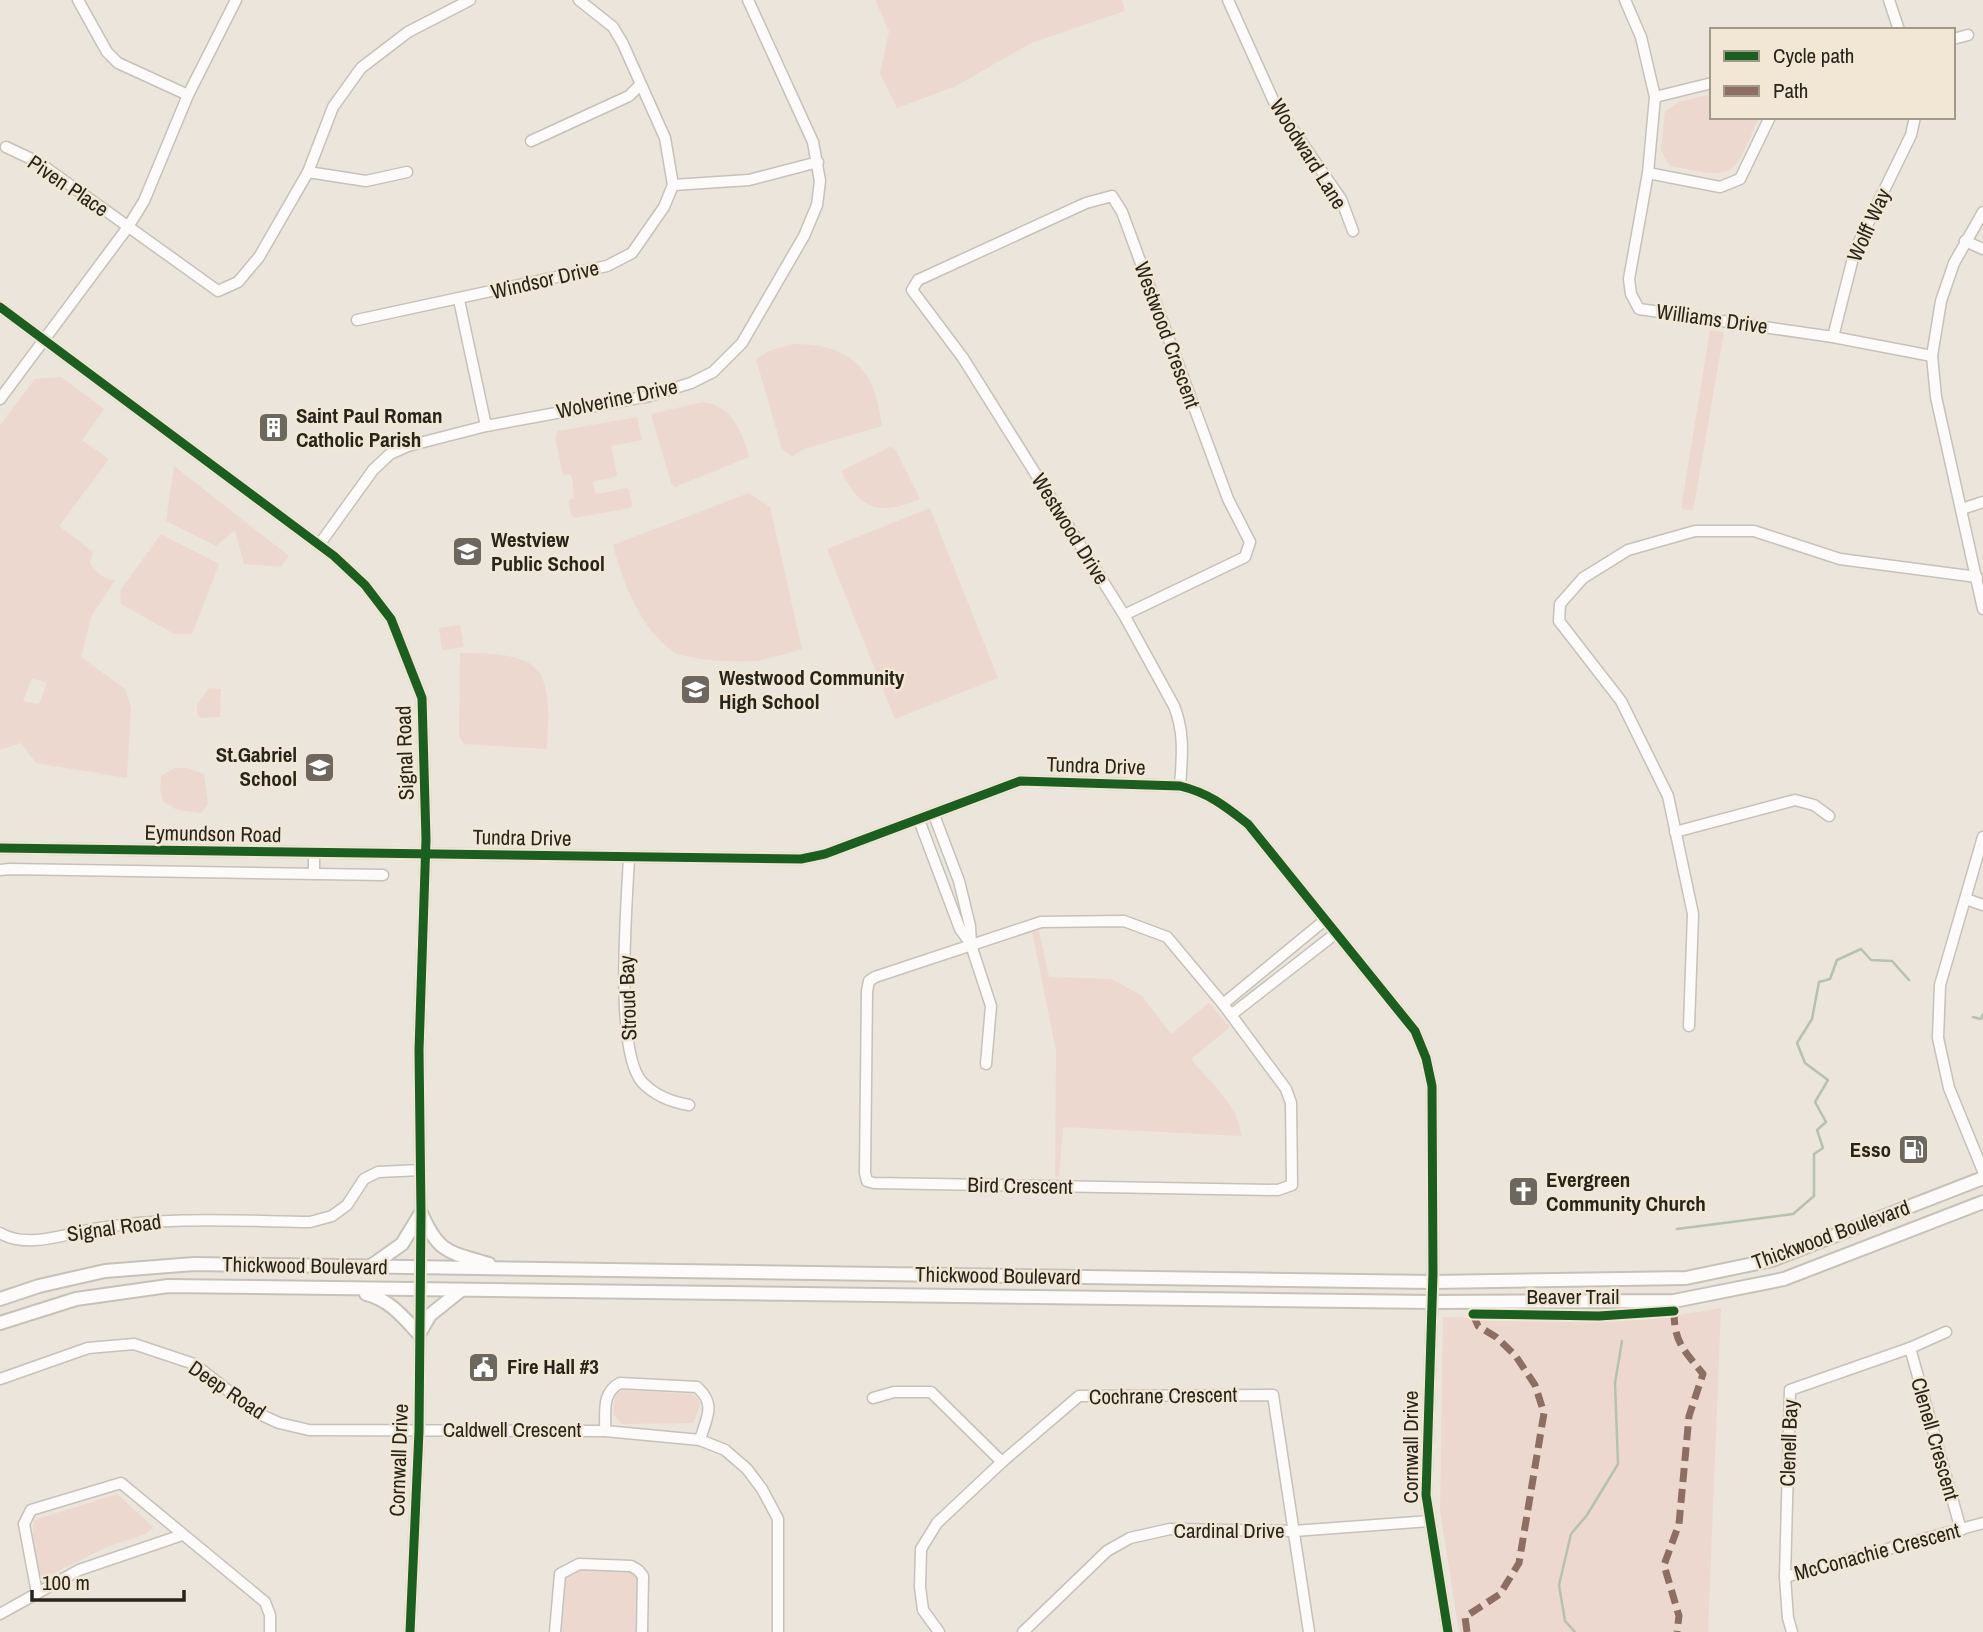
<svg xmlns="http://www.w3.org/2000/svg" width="1983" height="1632" font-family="'Archivo Narrow',sans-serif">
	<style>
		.green { fill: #edd8cf; fill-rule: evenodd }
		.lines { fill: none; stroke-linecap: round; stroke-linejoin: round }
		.stream { stroke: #b6c2ab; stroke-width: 2.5 }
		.minor-casing { stroke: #c6c1b9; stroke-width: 13 }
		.major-casing { stroke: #c6c1b9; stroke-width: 16 }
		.minor { stroke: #fcfbfa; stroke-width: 10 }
		.major { stroke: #fcfbfa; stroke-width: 12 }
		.quiet { stroke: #8d6e63; stroke-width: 7; stroke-dasharray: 14 7; stroke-linecap: butt }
		.cycleway-casing { stroke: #f2e7d4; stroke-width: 13 }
		.cycleway { stroke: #1b5e20; stroke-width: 9 }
		.labels { text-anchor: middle; stroke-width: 5; stroke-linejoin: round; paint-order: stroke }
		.street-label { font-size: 21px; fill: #27241c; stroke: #f2e7d4 }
		.poi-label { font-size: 21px; font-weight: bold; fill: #27241c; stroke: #f2e7d4; text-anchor: start }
	</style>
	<rect width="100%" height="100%" fill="#ebe5db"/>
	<g class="green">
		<path d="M875,0h247l3,11 -94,32 -75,43 -59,22 -17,-34 9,-43z"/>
		<path d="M1712,94v23h47c-27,62 -22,62 -89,49l-9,-15 4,-40 14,-9z"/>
		<path d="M1710,330l14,2 -31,179 -12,-2z"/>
		<path d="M794,344c58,0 81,26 88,82l-78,23 -12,7 -10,-7 -26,-90 15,-9z"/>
		<path d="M61,377l43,32 -22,31 27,19 -50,67 34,26 -3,10c4,10 15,18 25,18l-24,37 -10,40 44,32 6,19 -4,70 -91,-15 -15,-20 -21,7v-325l35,-46zM32,678l15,5 -8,21 -16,-3z"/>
		<path d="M702,402c29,2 41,31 47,55l-74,30 -4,-4 -20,-69z"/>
		<path d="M637,417l5,23 -31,6 6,29 -2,2 -21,4 -1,3 2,8 3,2 28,-6 3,2 3,15 -2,3 -55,10 -4,-3 -2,-14 5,-3 -2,-21 -2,-3 -7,1 -8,-38 3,-6z"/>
		<path d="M890,447l5,2 25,50c-40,17 -59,12 -79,-28z"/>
		<path d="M174,466l115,90 -8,11 -37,-3 -9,-34 -19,16 -50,-25z"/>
		<path d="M749,493l21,14 32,142c-15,4 -32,10 -47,12 -17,2 -67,-1 -81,-9 -33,-21 -52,-72 -61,-107z"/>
		<path d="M930,508l68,170 -103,41 -68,-170z"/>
		<path d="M161,534l58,30 -27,70h-18l-53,-30 -1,-13z"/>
		<path d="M460,625l4,22 -22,3 -3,-22z"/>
		<path d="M460,653c84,0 92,13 87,96l-83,-5 -5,-8z"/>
		<path d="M209,688l12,1 -1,28 -18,1 -5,-3v-10z"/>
		<path d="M175,768h12l17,6 4,30 -7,9 -24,-3 -14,-9 -3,-13 1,-12z"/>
		<path d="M1032,931h7l10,46 63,2 30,17 29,38 38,-31 21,24 -39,32c18,23 49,47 50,77l-178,-9 -4,50 -4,-1 1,-125z"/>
		<path d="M1721,1308l-13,324h-249l-19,-121 3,-194 152,5 84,-7z"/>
		<path d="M624,1390l67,4 6,4 3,8 -7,17 -71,1 -9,-10 3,-20z"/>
		<path d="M117,1494l36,33 -7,7 -39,13 -67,33 -7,-45 1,-15z"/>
		<path d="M577,1569l52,3 8,5 1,48 -2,7h-75l4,-55z"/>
	</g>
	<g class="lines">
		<g class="stream">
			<path d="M1973,1017l8,2 2,-5"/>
			<path d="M1677,1229l116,-15 21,-18v-42l9,-6 -6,-18 9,-8 -11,-20 13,-22 -23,-17 -8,-20 15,-24 7,-37 11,-3 7,-19 24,-11 10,11 21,1 17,19"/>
			<path d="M1575,1632l-10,-11 -6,-36 12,-51 16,-19 31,-51 -3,-81 7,-42"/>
		</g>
		<defs>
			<g id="minor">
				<path d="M78,0l29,52 11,11 70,32"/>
				<path d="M1228,0l47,104 66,95 12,32"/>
				<path d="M1625,0l16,37 14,60 -7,76 -19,106 2,15 8,15 194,28 99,19"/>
				<path d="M1889,0l10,30"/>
				<path d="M1953,39l15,-4"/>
				<path d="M1655,97l57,-14"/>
				<path d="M531,141l98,-45 11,-11"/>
				<path d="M6,147l32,15 180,129 20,-9 21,-25 49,-85 25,-65 28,-39 47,-36 62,-32"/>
				<path d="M308,172l58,9 41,-9"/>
				<path d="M1648,173l72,14 20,-8 30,-62"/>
				<path d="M673,185l76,-5 69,-18"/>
				<path d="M1983,212l-29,51 -13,38 -9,55 4,41 47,212"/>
				<path d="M1965,241l18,8"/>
				<path d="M459,300l27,126"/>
				<path d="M0,307l334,249 31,29 26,34 31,79 4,141 -7,211 2,163 -2,218 -9,201"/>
				<path d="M357,320l250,-54 25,-13 32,-46 9,-22 -8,-47 -42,-94 -10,-17 -34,-27"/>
				<path d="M1833,337l22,-87 56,-115 4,-18"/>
				<path d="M0,399l128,-172 16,-26 44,-106 48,-95"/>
				<path d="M1962,509l21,-7"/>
				<path d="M319,545l54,-75 17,-16 18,-8 78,-20 163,-30 42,-13 22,-11 29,-29 62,-107 13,-31 3,-24 -7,-39 -65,-142"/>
				<path d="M1124,615l121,-58 5,-15 -22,-43 -106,-287 -10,-16 -26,7 -168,77 -6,10 51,68 161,257 50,91c11,27 8,52 6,80"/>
				<path d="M934,815l25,66 11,45 1,19 20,61 -5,58"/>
				<path d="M919,820l41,109 11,15"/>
				<path d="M1675,832l120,-32 19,5 15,11"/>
				<path d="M1983,837l-43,148 -2,53 11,50 34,83"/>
				<path d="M0,848l801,11 24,-5 195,-73 160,5c29,7 45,20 68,38l167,207 11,27 6,28 1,187 -7,222 22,137"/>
				<path d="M629,857c-2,46 -15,193 13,225 13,14 29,20 47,23"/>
				<path d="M0,870l9,-1 374,6"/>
				<path d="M314,874v-21"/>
				<path d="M1966,899l17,6"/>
				<path d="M1124,921l43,16 56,67 63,85 5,14 1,82 -14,5 -404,-7 -7,-2 -2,-8 2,-182 2,-10 6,-4 166,-55z"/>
				<path d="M1223,1004l102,-84"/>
				<path d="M1231,1015l104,-81"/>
				<path d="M1689,1026l4,-112 -25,-118 -47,-95 -62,-80 1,-17 23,-26 45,-28 67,-19h59l86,28 137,18"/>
				<path d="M0,1233c27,16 65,1 94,-4 72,-13 144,-8 216,-7l22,-6 15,-11 17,-26 14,-7 43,-2"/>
				<path d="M1910,1348l51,182"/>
				<path d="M0,1379l88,-31 46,-4 60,20 63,49 22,10 30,7 296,1 95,9 25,10 22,19 15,20 16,30v113"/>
				<path d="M873,1398l21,-6h37l71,70"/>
				<path d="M605,1431c1,-19 -4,-38 15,-48l77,4c20,18 9,31 3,53"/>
				<path d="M1785,1577l198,-54"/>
				<path d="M37,1593l-13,-69 7,-14 90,-27 144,119 5,13v17"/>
				<path d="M0,1614l79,-44 103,-35"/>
				<path d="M555,1632l5,-58 19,-10 52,2 7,4 5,6 -1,56"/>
				<path d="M939,1632l-16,-22 -3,-23 1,-38 16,-26 65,-61 77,-66 194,-1 36,237"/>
				<path d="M1023,1632l84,-81 23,-13 40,-9 124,2 136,-10"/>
				<path d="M1792,1632l-4,-14 -3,-41 5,-187 120,-42 36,-16"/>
			</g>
			<g id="major">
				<path d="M421,1213c18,41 28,39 68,51"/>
				<path d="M371,1266l31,-22 19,-31"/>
				<path d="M366,1294c24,6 36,22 53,40l11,-19 30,-24"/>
				<path d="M0,1299l39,-13 66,-15 89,-7 1238,18 254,-4 86,-18 211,-82"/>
				<path d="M0,1323l76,-24 92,-13 1263,16 243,-1 110,-22 199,-77"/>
			</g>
		</defs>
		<use href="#minor" class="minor-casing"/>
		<use href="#major" class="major-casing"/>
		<use href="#minor" class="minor"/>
		<use href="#major" class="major"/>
		<g class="quiet">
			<path d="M1674,1311c0,32 10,39 29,63l-14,42 -10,108 -15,41 15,51 -2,16"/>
			<path d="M1467,1632l-2,-15 35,-23 19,-31 25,-150 -9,-28 -20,-30 -19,-18 -18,-11 -5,-12"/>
		</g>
		<defs>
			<g id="cycleway">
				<path d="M0,307l334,249 31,29 26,34 31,79 4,141 -7,211 2,163 -2,218 -9,201"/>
				<path d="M0,848l801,11 24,-5 195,-73 160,5c29,7 45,20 68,38l167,207 11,27 6,28 1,187 -7,222 22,137"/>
				<path d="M1473,1314l126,2 75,-5"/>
			</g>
		</defs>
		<use href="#cycleway" class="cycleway-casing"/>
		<use href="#cycleway" class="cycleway"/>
	</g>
	<defs>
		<symbol id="building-square" viewBox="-11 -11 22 22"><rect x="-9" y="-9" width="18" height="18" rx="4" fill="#6c685f" stroke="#f2e7d4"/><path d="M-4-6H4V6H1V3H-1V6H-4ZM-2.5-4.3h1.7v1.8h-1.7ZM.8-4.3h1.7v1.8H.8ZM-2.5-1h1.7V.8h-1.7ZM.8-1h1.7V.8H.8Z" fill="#fff"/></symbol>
		<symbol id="school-square" viewBox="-11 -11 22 22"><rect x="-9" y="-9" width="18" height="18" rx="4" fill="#6c685f" stroke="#f2e7d4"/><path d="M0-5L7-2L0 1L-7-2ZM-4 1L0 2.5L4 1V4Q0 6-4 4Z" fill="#fff"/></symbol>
		<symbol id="fuel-square" viewBox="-11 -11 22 22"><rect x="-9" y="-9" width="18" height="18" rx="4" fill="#6c685f" stroke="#f2e7d4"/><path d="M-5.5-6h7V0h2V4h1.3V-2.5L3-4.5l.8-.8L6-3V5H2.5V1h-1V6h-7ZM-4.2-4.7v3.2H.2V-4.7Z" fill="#fff"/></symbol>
		<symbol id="church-square" viewBox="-11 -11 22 22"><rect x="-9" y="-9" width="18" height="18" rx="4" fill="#6c685f" stroke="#f2e7d4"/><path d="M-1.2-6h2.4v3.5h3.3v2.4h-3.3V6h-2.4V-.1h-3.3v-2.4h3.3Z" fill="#fff"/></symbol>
		<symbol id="civic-square" viewBox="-11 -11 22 22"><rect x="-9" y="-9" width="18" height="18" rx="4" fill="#6c685f" stroke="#f2e7d4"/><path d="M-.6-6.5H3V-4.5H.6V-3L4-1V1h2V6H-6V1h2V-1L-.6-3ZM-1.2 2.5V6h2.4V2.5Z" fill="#fff"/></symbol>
	</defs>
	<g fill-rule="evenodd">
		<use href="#building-square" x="256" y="410" width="35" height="35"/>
		<use href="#school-square" x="450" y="534" width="35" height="35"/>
		<use href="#school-square" x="678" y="672" width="35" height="35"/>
		<use href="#school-square" x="302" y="750" width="35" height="35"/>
		<use href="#fuel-square" x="1896" y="1132" width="35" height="35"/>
		<use href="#church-square" x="1506" y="1174" width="35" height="35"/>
		<use href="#civic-square" x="466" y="1350" width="35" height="35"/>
	</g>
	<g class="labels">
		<g class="street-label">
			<text transform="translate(1308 154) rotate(58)" y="7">Woodward Lane</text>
			<text transform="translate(68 186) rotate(34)" y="7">Piven Place</text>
			<text transform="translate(1869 225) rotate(-66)" y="7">Wolff Way</text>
			<text transform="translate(545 280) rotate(-13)" y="7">Windsor Drive</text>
			<text transform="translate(1712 319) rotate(8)" y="7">Williams Drive</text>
			<text transform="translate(1167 335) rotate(70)" y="7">Westwood Crescent</text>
			<text transform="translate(617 399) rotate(-12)" y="7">Wolverine Drive</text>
			<text transform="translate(1070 529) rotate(58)" y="7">Westwood Drive</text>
			<text transform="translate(405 753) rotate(-92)" y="7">Signal Road</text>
			<text transform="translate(1096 766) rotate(2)" y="7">Tundra Drive</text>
			<text transform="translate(213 834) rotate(1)" y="7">Eymundson Road</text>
			<text transform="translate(522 838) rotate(1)" y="7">Tundra Drive</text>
			<text transform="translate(628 998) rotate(-92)" y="7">Stroud Bay</text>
			<text transform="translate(1020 1186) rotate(1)" y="7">Bird Crescent</text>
			<text transform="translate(114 1228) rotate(-8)" y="7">Signal Road</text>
			<text transform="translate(1831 1235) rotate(-20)" y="7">Thickwood Boulevard</text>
			<text transform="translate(305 1266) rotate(1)" y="7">Thickwood Boulevard</text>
			<text transform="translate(998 1276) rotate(1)" y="7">Thickwood Boulevard</text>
			<text x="1573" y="1304">Beaver Trail</text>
			<text transform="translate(227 1390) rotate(34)" y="7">Deep Road</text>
			<text transform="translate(1163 1396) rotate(-1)" y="7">Cochrane Crescent</text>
			<text x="512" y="1437">Caldwell Crescent</text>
			<text transform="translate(1935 1439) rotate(74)" y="7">Clenell Crescent</text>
			<text transform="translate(1789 1443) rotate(-88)" y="7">Clenell Bay</text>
			<text transform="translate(1411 1447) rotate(-90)" y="7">Cornwall Drive</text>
			<text transform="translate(399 1460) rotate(-88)" y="7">Cornwall Drive</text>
			<text x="1229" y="1538">Cardinal Drive</text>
			<text transform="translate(1877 1552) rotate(-15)" y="7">McConachie Crescent</text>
		</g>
		<g class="poi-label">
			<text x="296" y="423">Saint Paul Roman<tspan x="296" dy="24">Catholic Parish</tspan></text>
			<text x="491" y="547">Westview<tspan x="491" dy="24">Public School</tspan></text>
			<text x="719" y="685">Westwood Community<tspan x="719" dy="24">High School</tspan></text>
			<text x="297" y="762" text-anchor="end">St.Gabriel<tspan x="297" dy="24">School</tspan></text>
			<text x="1891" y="1157" text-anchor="end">Esso</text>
			<text x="1546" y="1187">Evergreen<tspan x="1546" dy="24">Community Church</tspan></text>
			<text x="507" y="1374">Fire Hall #3</text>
		</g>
	</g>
	<rect x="1710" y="28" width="245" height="91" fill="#f2e7d4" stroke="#a1998a" stroke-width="2"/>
	<rect x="1724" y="51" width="35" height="10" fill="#1b5e20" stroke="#a1998a" stroke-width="2"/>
	<text x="1773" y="63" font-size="21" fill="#27241c">Cycle path</text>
	<rect x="1724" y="86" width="35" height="10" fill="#8d6e63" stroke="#a1998a" stroke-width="2"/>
	<text x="1773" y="98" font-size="21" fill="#27241c">Path</text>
	<path d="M32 1590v10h152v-10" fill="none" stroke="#27241c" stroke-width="3.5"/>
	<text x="42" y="1590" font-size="21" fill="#27241c" stroke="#f2e7d4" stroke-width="5" paint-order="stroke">100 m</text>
</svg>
